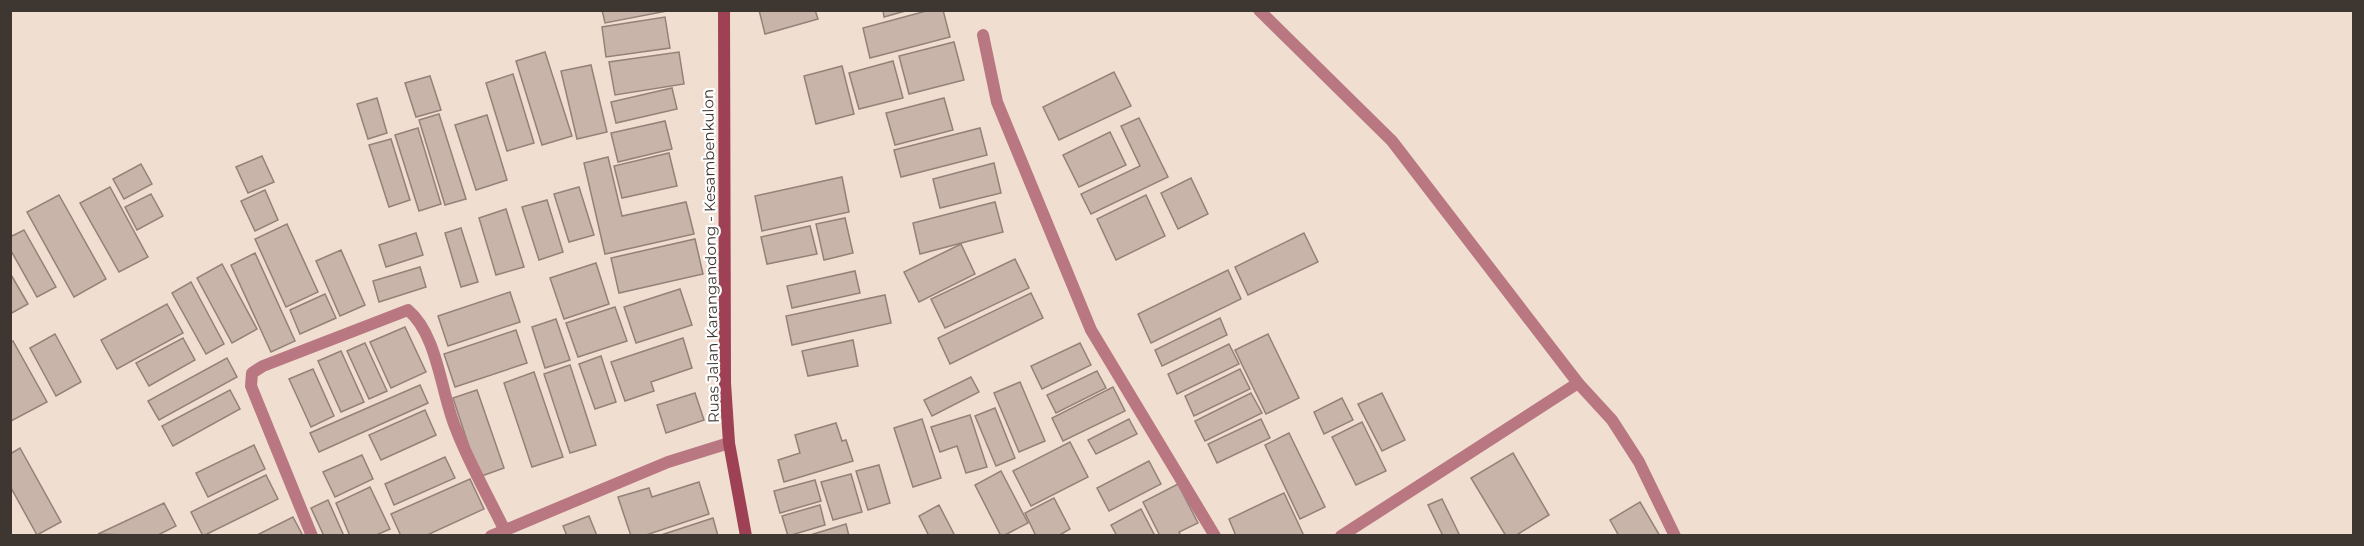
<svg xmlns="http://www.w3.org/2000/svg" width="2364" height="546" font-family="Montserrat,sans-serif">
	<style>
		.building { fill: #c9b4aa; stroke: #958178; stroke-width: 1.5 }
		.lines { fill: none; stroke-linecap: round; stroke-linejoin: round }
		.street { stroke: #b97781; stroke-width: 12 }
		.secondary { stroke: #9e4154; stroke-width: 12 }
		.labels { text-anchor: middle; stroke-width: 4.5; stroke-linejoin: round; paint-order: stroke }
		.street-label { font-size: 15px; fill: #3e3631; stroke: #fff }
	</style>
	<rect width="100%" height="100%" fill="#f0ded0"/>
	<g class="building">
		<path d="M602,10h70l-67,13z"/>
		<path d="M759,10h56l3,9 -53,15z"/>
		<path d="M883,10h26l-25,7z"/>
		<path d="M930,10h13l7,27 -80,21 -7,-30z"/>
		<path d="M665,17l5,31 -64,9 -4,-30z"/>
		<path d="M954,42l10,38 -55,14 -10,-38z"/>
		<path d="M545,52l27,84 -30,9 -26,-84z"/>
		<path d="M679,52l5,32 -69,11 -6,-33z"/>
		<path d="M893,61l10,37 -44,11 -10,-36z"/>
		<path d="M591,65l16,67 -30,7 -16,-68z"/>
		<path d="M842,66l12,48 -38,10 -12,-48z"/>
		<path d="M1114,72l17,34 -72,34 -16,-33z"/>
		<path d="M513,74l21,69 -27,8 -21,-68z"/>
		<path d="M430,76l11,34 -25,7 -11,-34z"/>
		<path d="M672,88l5,21 -61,14 -5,-21z"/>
		<path d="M377,98l10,35 -19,6 -11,-35z"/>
		<path d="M944,98l9,32 -58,15 -9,-32z"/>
		<path d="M439,114l27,85 -21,6 -26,-85z"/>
		<path d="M487,115l20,65 -31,10 -21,-65z"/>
		<path d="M1139,118l29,59 -77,37 -10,-20 59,-28 -19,-40z"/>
		<path d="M665,121l7,28 -54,13 -7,-29z"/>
		<path d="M418,128l23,76 -22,7 -24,-76z"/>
		<path d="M980,128l7,27 -86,22 -7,-27z"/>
		<path d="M1110,132l16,33 -47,22 -16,-32z"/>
		<path d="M391,139l19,61 -21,7 -20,-62z"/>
		<path d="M669,153l8,33 -55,12 -8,-32z"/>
		<path d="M262,156l12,26 -26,11 -12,-26z"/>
		<path d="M608,157l14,59 64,-14 8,32 -89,20 -21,-91z"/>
		<path d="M994,163l7,30 -61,15 -7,-29z"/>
		<path d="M141,164l11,20 -28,15 -11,-20z"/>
		<path d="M842,177l7,35 -87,19 -7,-35z"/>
		<path d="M1191,178l17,36 -30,15 -17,-36z"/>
		<path d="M110,187l38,70 -29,15 -39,-69z"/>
		<path d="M579,187l15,48 -25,7 -15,-48z"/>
		<path d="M265,190l13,30 -23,11 -14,-30z"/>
		<path d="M151,194l12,22 -26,14 -12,-23z"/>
		<path d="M59,195l47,84 -32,18 -47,-85z"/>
		<path d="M1146,195l19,41 -49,24 -19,-41z"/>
		<path d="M547,200l16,52 -24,8 -17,-53z"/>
		<path d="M995,202l8,30 -83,22 -7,-31z"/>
		<path d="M506,209l18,58 -28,8 -17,-57z"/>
		<path d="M845,218l8,35 -29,7 -8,-36z"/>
		<path d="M287,224l31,68 -32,15 -31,-68z"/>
		<path d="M810,226l7,28 -50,10 -6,-27z"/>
		<path d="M461,228l17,54 -17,5 -16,-54z"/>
		<path d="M24,230l32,57 -19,10 -27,-48v-12z"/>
		<path d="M416,233l7,22 -37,12 -7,-22z"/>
		<path d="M1304,233l14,29 -70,33 -13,-28z"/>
		<path d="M695,239l8,35 -84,19 -8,-35z"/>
		<path d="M961,244l14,30 -56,28 -15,-30z"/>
		<path d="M341,250l24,55 -25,11 -24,-55z"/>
		<path d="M255,253l40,88 -24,11 -40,-87z"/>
		<path d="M1015,259l14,29 -84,40 -14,-29z"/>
		<path d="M596,263l13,41 -45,15 -14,-41z"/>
		<path d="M222,264l35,65 -25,14 -35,-65z"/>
		<path d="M420,267l6,20 -47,15 -6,-21z"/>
		<path d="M1228,270l13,29 -90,44 -13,-29z"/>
		<path d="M855,271l5,22 -68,15 -5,-22z"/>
		<path d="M10,273l18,31 -18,10z"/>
		<path d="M191,282l33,62 -18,10 -34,-61z"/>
		<path d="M680,289l12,36 -56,18 -12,-36z"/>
		<path d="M510,292l10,30 -72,24 -10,-30z"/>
		<path d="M1031,293l12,25 -93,46 -12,-26z"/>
		<path d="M325,294l11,24 -36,16 -10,-24z"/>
		<path d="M885,295l6,28 -99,22 -6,-29z"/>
		<path d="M167,304l16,29 -66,36 -16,-29z"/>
		<path d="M615,307l12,34 -49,16 -12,-34z"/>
		<path d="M1220,318l7,17 -65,31 -7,-16z"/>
		<path d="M556,319l14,41 -25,8 -13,-41z"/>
		<path d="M405,327l21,45 -35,16 -21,-46z"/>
		<path d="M516,330l11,33 -72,24 -11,-33z"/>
		<path d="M55,334l26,48 -25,14 -26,-48z"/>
		<path d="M1268,334l31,64 -33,16 -31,-64z"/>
		<path d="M183,338l12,22 -46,26 -13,-23z"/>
		<path d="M683,338l9,30 -41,14 3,9 -29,10 -14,-39z"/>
		<path d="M853,340l5,26 -50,10 -6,-25z"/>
		<path d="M13,341l34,61 -36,19 -1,-79z"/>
		<path d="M365,343l22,48 -18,8 -22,-48z"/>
		<path d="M1080,343l11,22 -49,24 -11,-23z"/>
		<path d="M1229,344l10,20 -62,30 -9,-20z"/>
		<path d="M341,351l23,51 -23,10 -23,-51z"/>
		<path d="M601,356l15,46 -21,7 -16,-45z"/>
		<path d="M227,358l10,19 -78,43 -11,-19z"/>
		<path d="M570,365l26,80 -26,8 -26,-79z"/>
		<path d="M313,369l21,47 -23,11 -22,-48z"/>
		<path d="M1240,369l10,20 -56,27 -9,-20z"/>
		<path d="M1097,371l9,17 -50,25 -9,-18z"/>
		<path d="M534,372l29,85 -31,10 -28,-84z"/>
		<path d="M971,377l8,15 -47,24 -8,-16z"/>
		<path d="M1020,382l25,59 -26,11 -25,-59z"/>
		<path d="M420,385l8,18 -109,49 -9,-19z"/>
		<path d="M1113,387l12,24 -62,30 -11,-23z"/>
		<path d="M230,390l10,19 -67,37 -11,-20z"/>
		<path d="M477,390l27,78 -25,9 -26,-79z"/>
		<path d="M695,393l9,27 -38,13 -9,-28z"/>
		<path d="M1251,393l11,20 -57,28 -10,-20z"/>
		<path d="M1382,393l23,47 -23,11 -24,-47z"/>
		<path d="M1342,398l11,22 -29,14 -10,-22z"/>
		<path d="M995,408l20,50 -19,8 -21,-50z"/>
		<path d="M425,410l11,25 -55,25 -12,-25z"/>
		<path d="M970,415l17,52 -21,6 -9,-27 -17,6 -9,-25z"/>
		<path d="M922,419l19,59 -28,9 -19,-59z"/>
		<path d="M1129,419l8,15 -41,20 -8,-14z"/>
		<path d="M1261,419l9,19 -53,25 -9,-19z"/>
		<path d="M1362,422l24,49 -30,14 -24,-48z"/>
		<path d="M836,423l6,18 4,-1 7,21 -69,21 -6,-22 22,-7 -5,-18z"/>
		<path d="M1289,433l36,74 -25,12 -35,-74z"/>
		<path d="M1070,442l18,35 -57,29 -18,-35z"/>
		<path d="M254,445l11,24 -57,28 -12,-24z"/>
		<path d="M20,448l41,74 -24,13 -27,-49v-32z"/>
		<path d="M1513,453l36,62 -34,21h-9l-35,-58z"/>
		<path d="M362,455l11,24 -38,18 -12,-25z"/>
		<path d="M445,457l10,21 -61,27 -9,-21z"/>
		<path d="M1149,461l12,23 -52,27 -12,-23z"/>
		<path d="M879,465l11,38 -22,7 -12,-39z"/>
		<path d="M1001,471l27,52 -25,13h-2l-26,-51z"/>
		<path d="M851,474l11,38 -29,8 -12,-38z"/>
		<path d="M266,475l12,24 -75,37 -12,-24z"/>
		<path d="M470,479l14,30 -59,27h-24l-10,-22z"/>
		<path d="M815,480l6,21 -41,12 -6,-22z"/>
		<path d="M699,482l10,32 -66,22h-12l-13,-39 31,-9 3,9z"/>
		<path d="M1178,484l20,39 -19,9 2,4h-21l-17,-34z"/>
		<path d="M370,487l20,42 -16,7h-24l-14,-33z"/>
		<path d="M1284,493l20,43h-68l-7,-17z"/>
		<path d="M1054,498l16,31 -12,7h-22l-11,-23z"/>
		<path d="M1442,499l18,37h-17l-15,-31z"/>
		<path d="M328,500l16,36h-20l-13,-28z"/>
		<path d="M1640,502l20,34h-41l-9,-16z"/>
		<path d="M164,503l12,23 -20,10 -58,-2z"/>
		<path d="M820,505l5,20 -37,11 -6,-20z"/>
		<path d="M939,505l16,31h-26l-10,-20z"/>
		<path d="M1141,509l14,27h-38l-6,-11z"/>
		<path d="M589,516l8,20h-30l-4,-10z"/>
		<path d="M293,517l10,19h-45l-1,-1z"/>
		<path d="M713,518l5,18h-60z"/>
		<path d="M846,524l3,12h-42z"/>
	</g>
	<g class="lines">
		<g class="street">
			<path d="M1259,10l133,131 186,242 34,37 27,42 36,74"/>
			<path d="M983,35l14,67 94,228 124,206"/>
			<path d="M312,536l-61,-150 1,-13 11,-7 145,-56c30,25 33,84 48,119 13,34 32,67 48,100"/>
			<path d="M491,536l177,-74 61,-19"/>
			<path d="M1341,536l237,-153"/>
		</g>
		<path class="secondary" d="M724,10l1,373 4,60 17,93"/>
	</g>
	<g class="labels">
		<g class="street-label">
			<text transform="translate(711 256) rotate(-91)" y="5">Ruas Jalan Karangandong - Kesambenkulon</text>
		</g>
	</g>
	<rect width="2364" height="546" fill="none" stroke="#3e3631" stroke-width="24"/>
</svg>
